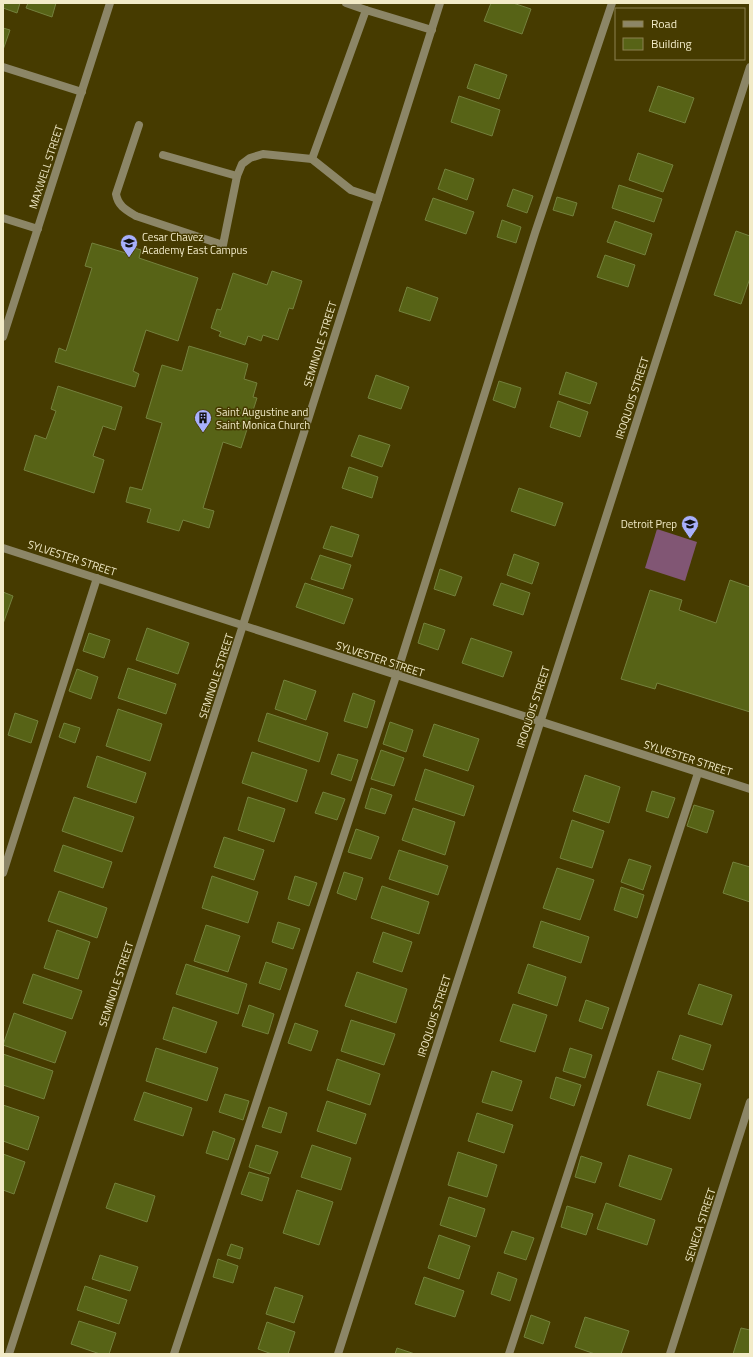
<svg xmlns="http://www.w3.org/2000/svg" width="753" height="1357" font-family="'Titillium Web',sans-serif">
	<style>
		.green { fill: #815674 }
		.building { fill: #576316; stroke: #74813d }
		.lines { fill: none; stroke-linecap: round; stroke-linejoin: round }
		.service { stroke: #8c8667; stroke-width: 8 }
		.minor { stroke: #8c8667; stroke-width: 8 }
		.labels { text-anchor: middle; stroke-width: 3; stroke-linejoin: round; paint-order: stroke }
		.street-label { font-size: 11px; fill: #f2ebc8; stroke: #463b00 }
		.poi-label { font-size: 11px; fill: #f2ebc8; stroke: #463b00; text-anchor: start }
	</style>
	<rect width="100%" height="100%" fill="#463b00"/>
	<path class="green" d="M657,529l40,13 -12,39 -40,-13z"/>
	<g class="building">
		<path d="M3,3h17l-3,10 -14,-5z"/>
		<path d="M28,3h28l-4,14 -26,-9z"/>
		<path d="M491,3h22l18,6 -9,25 -38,-13z"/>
		<path d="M3,28l7,2 -7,20z"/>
		<path d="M475,64l32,11 -8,24 -32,-11z"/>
		<path d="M658,86l36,12 -9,25 -36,-12z"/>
		<path d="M459,96l41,14 -8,26 -41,-14z"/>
		<path d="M638,153l35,12 -10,27 -34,-12z"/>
		<path d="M445,169l29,10 -7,21 -29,-11z"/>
		<path d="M619,185l43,14 -8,23 -42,-14z"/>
		<path d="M513,189l20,7 -6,17 -20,-7z"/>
		<path d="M557,197l20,6 -4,13 -20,-6z"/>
		<path d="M433,198l41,14 -8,22 -41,-14z"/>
		<path d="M502,220l19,7 -5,16 -19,-6z"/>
		<path d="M615,221l37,13 -7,21 -38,-13z"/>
		<path d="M736,231l14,5v42l-9,26 -27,-9z"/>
		<path d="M92,243l34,10 2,-7 13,4 -2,8 59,20 -20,63 -32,-11 -13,41 6,3 -4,13 -80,-25 4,-14 7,3 26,-83 -7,-2z"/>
		<path d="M605,255l30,10 -7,22 -31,-10z"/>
		<path d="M272,271l30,10 -9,28 -4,-1 -11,32 -15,-5 -2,6 -13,-5 -3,9 -26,-9 2,-4 -10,-4 6,-19 4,1 12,-37 34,12z"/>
		<path d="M407,287l31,11 -8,23 -31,-10z"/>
		<path d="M189,346l59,18 -4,15 13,4 -4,14 4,1 -16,50 -18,-6 -20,66 11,3 -5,17 -26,-8 -4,11 -32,-9 4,-13 -25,-7 4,-15 12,3 20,-67 -16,-5 16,-53 20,6z"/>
		<path d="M566,372l31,11 -7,21 -31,-10z"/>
		<path d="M376,375l33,12 -8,22 -33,-11z"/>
		<path d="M499,381l22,7 -6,20 -22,-8z"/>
		<path d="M58,386l64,21 -7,23 -12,-4 -10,30 11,4 -10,33 -70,-23 11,-35 11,4 10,-28 -5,-2z"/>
		<path d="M558,401l30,11 -8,25 -30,-10z"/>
		<path d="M359,435l31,10 -8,22 -31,-11z"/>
		<path d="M349,467l29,10 -6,21 -30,-10z"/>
		<path d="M519,488l44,15 -8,23 -44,-15z"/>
		<path d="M331,526l28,9 -7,22 -29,-9z"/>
		<path d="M514,554l25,9 -7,21 -25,-9z"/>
		<path d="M320,555l31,10 -8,24 -32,-10z"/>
		<path d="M440,569l22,8 -7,19 -21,-7z"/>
		<path d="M730,580l20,7v125l-93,-29 -2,6 -34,-10 29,-89 32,10 -3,10 37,13z"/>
		<path d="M305,583l48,16 -9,25 -48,-17z"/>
		<path d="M501,583l29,10 -7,22 -30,-10z"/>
		<path d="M3,592l10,4 -10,28z"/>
		<path d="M424,623l21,7 -7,20 -20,-7z"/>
		<path d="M147,628l42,15 -11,31 -42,-14z"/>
		<path d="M89,633l21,7 -6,18 -21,-7z"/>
		<path d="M471,638l41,14 -9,25 -41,-14z"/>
		<path d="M128,668l48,16 -10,30 -48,-16z"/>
		<path d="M77,669l21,8 -7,22 -22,-8z"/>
		<path d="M284,680l32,11 -10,29 -31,-11z"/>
		<path d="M353,693l22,8 -8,27 -23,-7z"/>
		<path d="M118,709l44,15 -12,37 -44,-15z"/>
		<path d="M15,713l23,8 -7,22 -23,-8z"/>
		<path d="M267,713l61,20 -9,29 -61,-21z"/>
		<path d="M390,722l23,8 -7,22 -23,-8z"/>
		<path d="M64,723l16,5 -5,15 -16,-6z"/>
		<path d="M434,724l45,15 -11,32 -45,-15z"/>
		<path d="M381,750l23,8 -10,28 -23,-7z"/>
		<path d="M252,752l55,18 -10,32 -55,-19z"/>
		<path d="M338,754l20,6 -7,21 -20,-7z"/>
		<path d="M97,756l49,17 -10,30 -49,-16z"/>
		<path d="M425,769l49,17 -10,30 -49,-16z"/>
		<path d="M585,775l35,12 -11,36 -36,-12z"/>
		<path d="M371,788l21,7 -7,19 -20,-6z"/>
		<path d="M652,791l23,7 -7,20 -22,-7z"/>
		<path d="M323,792l22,7 -8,21 -22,-7z"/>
		<path d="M74,797l60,20 -12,35 -60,-21z"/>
		<path d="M248,797l37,12 -11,33 -36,-12z"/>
		<path d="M694,805l20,6 -7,22 -20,-7z"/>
		<path d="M413,808l42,14 -10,33 -43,-15z"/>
		<path d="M572,820l32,11 -12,37 -32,-10z"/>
		<path d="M356,829l23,8 -8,22 -23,-7z"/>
		<path d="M224,837l40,13 -10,30 -40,-13z"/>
		<path d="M63,845l49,17 -9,26 -49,-17z"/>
		<path d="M399,850l49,16 -10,29 -49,-16z"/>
		<path d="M629,859l22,7 -8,24 -22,-8z"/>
		<path d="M733,862l17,5v35l-27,-9z"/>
		<path d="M557,868l37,12 -14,40 -37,-12z"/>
		<path d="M344,872l19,6 -7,22 -19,-7z"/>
		<path d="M212,876l46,16 -10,31 -46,-15z"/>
		<path d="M295,876l22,7 -8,23 -21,-7z"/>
		<path d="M382,886l47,16 -10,32 -48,-16z"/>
		<path d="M621,887l23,8 -7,23 -23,-8z"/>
		<path d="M59,891l48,17 -10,30 -49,-17z"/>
		<path d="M541,921l48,16 -8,26 -48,-16z"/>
		<path d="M278,922l22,7 -7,20 -21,-7z"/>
		<path d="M206,925l34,11 -12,36 -34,-11z"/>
		<path d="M57,930l33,12 -12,37 -34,-11z"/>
		<path d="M383,932l29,10 -10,30 -29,-10z"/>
		<path d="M266,962l21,7 -7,21 -21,-7z"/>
		<path d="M186,964l61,20 -9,30 -62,-20z"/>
		<path d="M528,964l38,13 -9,29 -39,-13z"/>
		<path d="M357,972l50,17 -11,34 -51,-17z"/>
		<path d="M33,974l49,17 -10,28 -49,-16z"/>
		<path d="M699,984l33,11 -10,30 -34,-11z"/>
		<path d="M586,1000l23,8 -7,21 -23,-8z"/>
		<path d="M513,1004l34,11 -12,37 -35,-11z"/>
		<path d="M249,1005l25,9 -6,20 -26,-8z"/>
		<path d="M173,1007l44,15 -11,31 -43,-14z"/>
		<path d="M14,1013l52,19 -11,31 -52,-18z"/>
		<path d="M351,1020l44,14 -11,31 -43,-14z"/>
		<path d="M295,1023l23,8 -7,20 -23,-8z"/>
		<path d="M680,1035l31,10 -8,25 -31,-11z"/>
		<path d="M156,1048l62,20 -11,33 -61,-20z"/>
		<path d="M570,1048l22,7 -7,23 -22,-7z"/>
		<path d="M3,1054l50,17 -9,28 -41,-14z"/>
		<path d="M337,1059l43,15 -10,31 -43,-15z"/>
		<path d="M492,1071l30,10 -10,30 -30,-9z"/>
		<path d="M658,1071l43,13 -11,35 -43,-14z"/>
		<path d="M556,1077l25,8 -7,21 -24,-8z"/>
		<path d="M144,1092l48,16 -9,28 -49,-16z"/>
		<path d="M225,1094l24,7 -6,19 -24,-8z"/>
		<path d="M327,1101l39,13 -10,30 -39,-13z"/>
		<path d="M3,1105l36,12 -11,33 -25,-9z"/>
		<path d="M269,1107l18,6 -6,20 -19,-6z"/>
		<path d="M477,1113l36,12 -9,28 -36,-12z"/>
		<path d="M213,1131l22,8 -7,21 -22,-7z"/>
		<path d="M256,1145l22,7 -8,22 -21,-7z"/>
		<path d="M312,1145l39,13 -10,32 -40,-13z"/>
		<path d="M458,1152l39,13 -10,32 -39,-12z"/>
		<path d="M3,1154l22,8 -11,32 -11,-4z"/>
		<path d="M629,1155l43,14 -11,31 -42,-14z"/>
		<path d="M581,1156l21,7 -7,20 -20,-6z"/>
		<path d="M249,1172l20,6 -7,23 -21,-7z"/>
		<path d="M115,1183l40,13 -8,26 -41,-14z"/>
		<path d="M297,1190l36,12 -14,43 -36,-12z"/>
		<path d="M449,1197l36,12 -9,28 -36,-12z"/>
		<path d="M606,1203l49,17 -8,25 -50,-16z"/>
		<path d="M567,1206l26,8 -7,21 -25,-8z"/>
		<path d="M512,1231l22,7 -8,22 -22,-7z"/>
		<path d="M439,1235l31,11 -11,33 -31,-11z"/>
		<path d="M231,1244l12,4 -3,11 -13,-4z"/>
		<path d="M100,1255l38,12 -8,24 -38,-12z"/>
		<path d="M218,1259l20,7 -5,17 -20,-6z"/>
		<path d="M498,1272l19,7 -7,22 -19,-7z"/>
		<path d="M424,1277l40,14 -9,26 -40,-13z"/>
		<path d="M85,1286l42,14 -8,24 -42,-14z"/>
		<path d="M275,1287l28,9 -9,27 -28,-9z"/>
		<path d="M531,1315l19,7 -7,22 -19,-7z"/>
		<path d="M585,1317l44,14 -8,23h-26l-20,-7z"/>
		<path d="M79,1321l37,12 -7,21h-9l-29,-10z"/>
		<path d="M267,1322l28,10 -7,22h-16l-14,-5z"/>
		<path d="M741,1328l9,2v24h-17z"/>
		<path d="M397,1348l18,6h-20z"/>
	</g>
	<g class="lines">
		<g class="service">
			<path d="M346,3l20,7"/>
			<path d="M3,67l79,25"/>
			<path d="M139,125l-23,69c2,12 10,16 20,22l87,29 14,-69 5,-12 8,-6 13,-4 49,5 54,-149 66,20"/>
			<path d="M163,155l74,21"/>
			<path d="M312,159l39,31 27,9"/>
			<path d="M3,873l94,-295"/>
			<path d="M174,1354l222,-678 139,-443 77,-230"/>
			<path d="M509,1354l189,-581"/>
		</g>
		<g class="minor">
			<path d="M3,218l35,11"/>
			<path d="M3,337l107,-334"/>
			<path d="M3,548l747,241"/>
			<path d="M9,1354l234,-729 197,-622"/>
			<path d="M338,1354l412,-1287"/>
			<path d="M670,1354l80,-252"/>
		</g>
	</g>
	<defs>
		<symbol id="school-pin" viewBox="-11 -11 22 30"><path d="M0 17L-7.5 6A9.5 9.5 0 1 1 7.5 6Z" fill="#a8b0fc" stroke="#463b00"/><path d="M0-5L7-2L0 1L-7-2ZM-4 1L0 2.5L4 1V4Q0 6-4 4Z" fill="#111"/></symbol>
		<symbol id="building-pin" viewBox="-11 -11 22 30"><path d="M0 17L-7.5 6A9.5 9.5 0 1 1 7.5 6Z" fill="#a8b0fc" stroke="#463b00"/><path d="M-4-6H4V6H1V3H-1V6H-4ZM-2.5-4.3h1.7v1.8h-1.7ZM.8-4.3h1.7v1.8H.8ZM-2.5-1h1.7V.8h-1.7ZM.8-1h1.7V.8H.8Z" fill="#111"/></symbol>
	</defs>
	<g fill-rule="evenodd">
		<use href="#school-pin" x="119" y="233" width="20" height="27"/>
		<use href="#building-pin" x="193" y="408" width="20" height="27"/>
		<use href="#school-pin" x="680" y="514" width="20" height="27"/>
	</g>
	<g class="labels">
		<g class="street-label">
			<text transform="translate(46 167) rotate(-72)" y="4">MAXWELL STREET</text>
			<text transform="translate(320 344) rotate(-73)" y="4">SEMINOLE STREET</text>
			<text transform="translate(632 398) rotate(-72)" y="4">IROQUOIS STREET</text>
			<text transform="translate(72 558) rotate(18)" y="4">SYLVESTER STREET</text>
			<text transform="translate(380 659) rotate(18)" y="4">SYLVESTER STREET</text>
			<text transform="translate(216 676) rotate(-72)" y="4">SEMINOLE STREET</text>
			<text transform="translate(533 707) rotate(-72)" y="4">IROQUOIS STREET</text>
			<text transform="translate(688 758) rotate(18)" y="4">SYLVESTER STREET</text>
			<text transform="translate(116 984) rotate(-72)" y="4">SEMINOLE STREET</text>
			<text transform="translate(434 1016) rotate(-72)" y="4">IROQUOIS STREET</text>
			<text transform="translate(700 1225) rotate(-72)" y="4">SENECA STREET</text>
		</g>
		<g class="poi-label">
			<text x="142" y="241">Cesar Chavez<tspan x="142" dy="13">Academy East Campus</tspan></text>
			<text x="216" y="416">Saint Augustine and<tspan x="216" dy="13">Saint Monica Church</tspan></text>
			<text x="677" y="528" text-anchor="end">Detroit Prep</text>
		</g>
	</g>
	<rect width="753" height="1357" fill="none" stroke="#f2ebc8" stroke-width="8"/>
	<rect x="615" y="8" width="130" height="52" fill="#463b00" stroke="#8b8150"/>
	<rect x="623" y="21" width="20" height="6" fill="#8c8667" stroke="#8b8150"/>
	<text x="651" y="28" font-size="12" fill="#f2ebc8">Road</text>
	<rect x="623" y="38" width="20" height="12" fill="#576316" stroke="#8b8150"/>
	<text x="651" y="48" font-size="12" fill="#f2ebc8">Building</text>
</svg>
